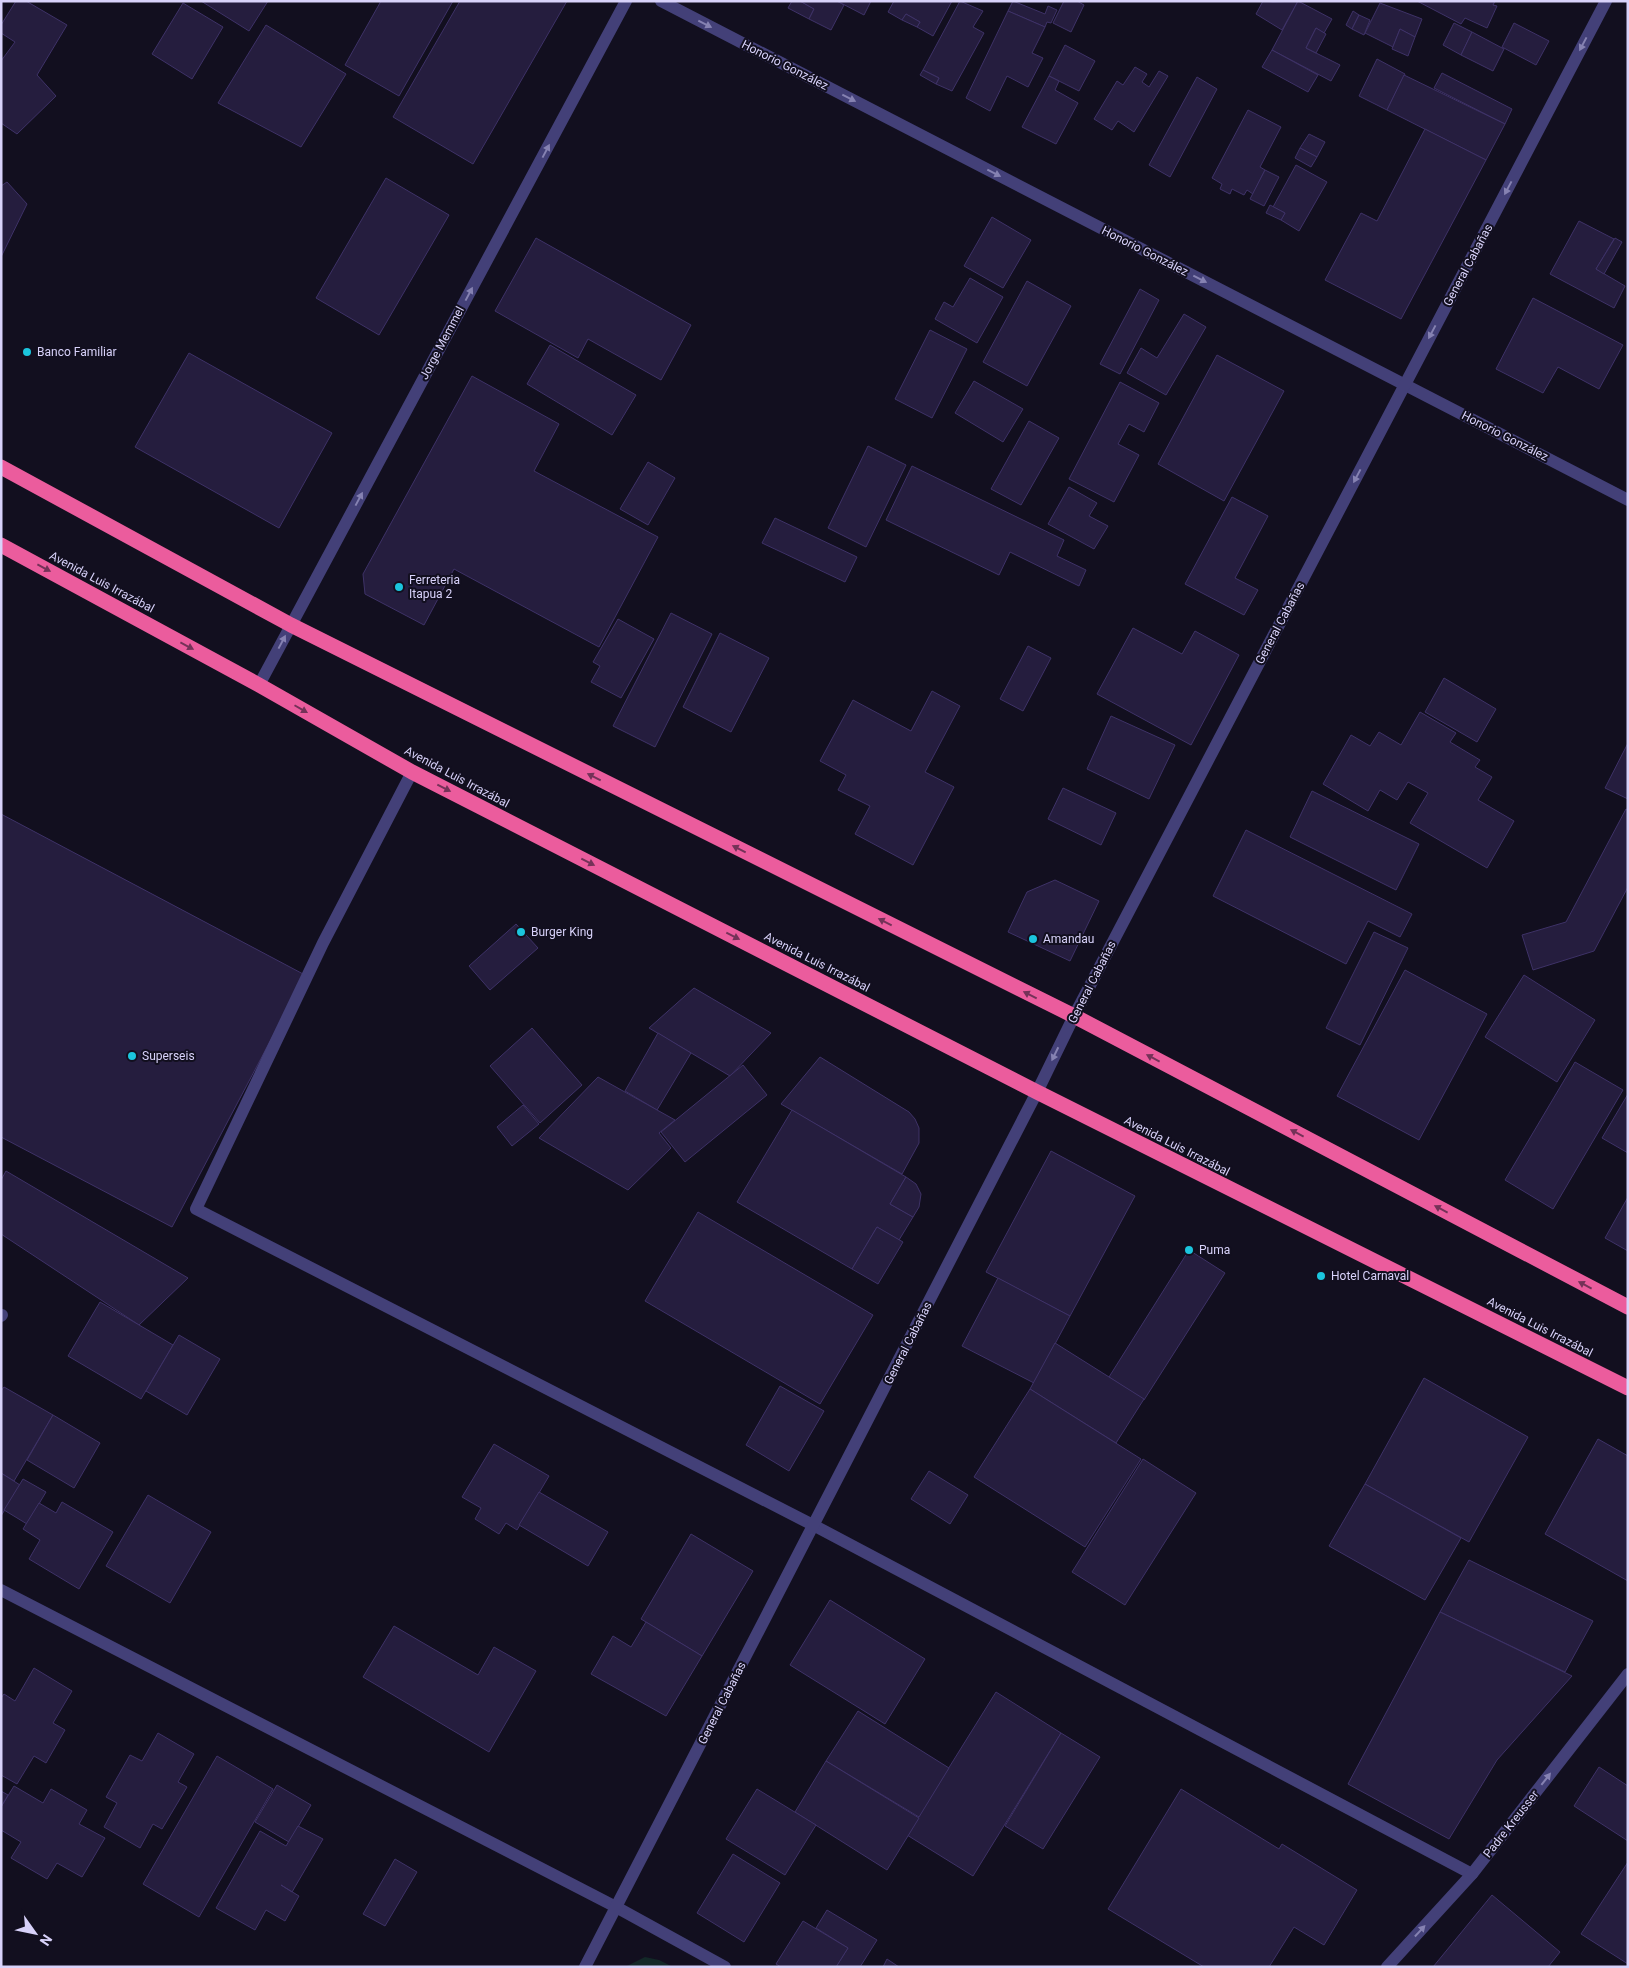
<svg xmlns="http://www.w3.org/2000/svg" width="1629" height="1968" font-family="Roboto,sans-serif">
	<style>
		.green { fill: #132828 }
		.building { fill: #251d3e; stroke: #3e3267 }
		.lines { fill: none; stroke-linecap: round; stroke-linejoin: round }
		.street { stroke: #434078; stroke-width: 12 }
		.highway { stroke: #eb5c9d; stroke-width: 15 }
		.oneway { fill: #8682b2 }
		.oneway2 { fill: #743258 }
		.poi-dot { fill: #1bc5dd; stroke: #120f1f; stroke-width: 2 }
		.labels { text-anchor: middle; stroke-width: 4; stroke-linejoin: round; paint-order: stroke }
		.street-label { font-size: 12px; fill: #d8d2fa; stroke: #120f1f }
		.poi-label { font-size: 12px; fill: #d8d2fa; stroke: #120f1f; text-anchor: start }
	</style>
	<rect width="100%" height="100%" fill="#120f1f"/>
	<path class="green" d="M645,1957l14,3 14,7h-48z"/>
	<g class="building">
		<path d="M16,1h10l41,24 -30,50 19,21 -39,38 -16,-11v-62l14,-19 -14,-9v-8z"/>
		<path d="M201,1h67l-19,30z"/>
		<path d="M381,1h72l-54,95 -54,-31z"/>
		<path d="M460,1h107l-94,163 -80,-47z"/>
		<path d="M792,1h8l14,8 -5,10 -21,-11z"/>
		<path d="M800,1h37l7,4 -13,25 -22,-11 5,-10z"/>
		<path d="M837,1h34l-7,14z"/>
		<path d="M894,1h58l-19,35 -16,-9 3,-5 -14,-8 -4,6 -14,-8z"/>
		<path d="M960,1l23,10 -10,16 11,6 -32,58 -16,-7 3,-6 -16,-8z"/>
		<path d="M1013,1l32,13 3,-8 9,4 -6,13 -4,-1 -2,5 -37,-16z"/>
		<path d="M1064,1h13l7,4 -13,27 -18,-9z"/>
		<path d="M1263,1l10,1 25,-1 -16,29 -26,-16z"/>
		<path d="M1298,1l34,18 -8,14 -8,-5 -10,20 34,17 -9,16 -59,-31z"/>
		<path d="M1417,1h78l-2,4 4,1 -10,22 -22,-10 -4,6z"/>
		<path d="M183,3l40,24 -31,52 -40,-25z"/>
		<path d="M1380,3l42,16 -7,18 -15,-8 -7,18 -28,-14z"/>
		<path d="M1008,11l37,16 -13,26 11,5 -15,29 -21,-11 -17,35 -24,-13z"/>
		<path d="M1353,11l6,4 -7,14 -6,-4z"/>
		<path d="M906,14l14,8 -3,5 -15,-7z"/>
		<path d="M1359,15l11,5 -6,15 -12,-6z"/>
		<path d="M1454,23l18,9 -11,23 -18,-10z"/>
		<path d="M1514,23l35,18 -13,24 -34,-18z"/>
		<path d="M266,25l80,49 -45,73 -83,-44z"/>
		<path d="M1316,28l10,6 -10,19 -10,-5z"/>
		<path d="M1400,29l15,8 -7,19 -16,-7z"/>
		<path d="M1472,32l32,17 -11,22 -32,-16z"/>
		<path d="M1065,45l30,16 -16,30 -30,-15z"/>
		<path d="M1272,50l46,25 -10,17 -46,-25z"/>
		<path d="M1377,59l28,15 -18,36 -28,-14z"/>
		<path d="M1135,67l12,7 -5,8 7,5 10,-16 9,5 -34,56 -16,-11 -6,9 -18,-11 23,-38 6,4z"/>
		<path d="M923,70l16,8 -3,6 -16,-9z"/>
		<path d="M1442,73l70,36 -7,15 -71,-36z"/>
		<path d="M1404,75l101,49 -19,36 -99,-50z"/>
		<path d="M1049,76l10,5 -4,9 23,13 -22,41 -34,-17z"/>
		<path d="M1197,77l20,12 -47,88 -21,-12z"/>
		<path d="M1248,110l33,17 -21,40 5,3 -12,24 -6,-4 -3,5 -12,-6 -2,5 -10,-5 2,-5 -10,-6z"/>
		<path d="M1425,129l61,31 -85,159 -76,-39 36,-67 16,8z"/>
		<path d="M1309,134l16,8 -8,15 -17,-9z"/>
		<path d="M1300,148l17,9 -6,10 -16,-9z"/>
		<path d="M1296,165l31,17 -28,49 -18,-11 4,-7 -12,-6z"/>
		<path d="M1265,170l14,7 -15,29 -14,-7z"/>
		<path d="M386,178l63,37 -70,120 -63,-37z"/>
		<path d="M7,182l20,22 -26,53v-71z"/>
		<path d="M1270,205l15,8 -4,7 -15,-7z"/>
		<path d="M992,217l39,23 -28,48 -39,-22z"/>
		<path d="M1579,221l35,18 -18,30 29,17 -11,22 -64,-34z"/>
		<path d="M536,238l155,87 -30,55 -73,-41 -10,19 -83,-47z"/>
		<path d="M1615,238l7,4 -18,32 -8,-5z"/>
		<path d="M970,278l33,19 -26,46 -42,-24 9,-17 9,5z"/>
		<path d="M1027,281l44,25 -44,80 -44,-24z"/>
		<path d="M1140,289l19,11 -39,74 -20,-10z"/>
		<path d="M1533,298l90,47 -24,44 -41,-22 -15,26 -47,-24z"/>
		<path d="M1184,314l22,13 -40,68 -39,-22 14,-25 16,10z"/>
		<path d="M930,330l37,19 -35,69 -37,-19z"/>
		<path d="M550,345l86,50 -24,40 -85,-51z"/>
		<path d="M189,353l143,80 -53,95 -144,-81z"/>
		<path d="M1217,355l67,36 -60,110 -66,-37z"/>
		<path d="M472,376l87,48 -25,47 124,66 -59,110 -145,-78 -30,56 -59,-31 -2,-20z"/>
		<path d="M974,381l49,28 -20,33 -48,-29z"/>
		<path d="M1120,382l39,21 -15,29 -15,-8 -11,20 21,11 -25,47 -45,-23z"/>
		<path d="M1029,421l30,17 -38,67 -30,-16z"/>
		<path d="M868,446l38,19 -40,82 -38,-19z"/>
		<path d="M648,462l27,16 -27,47 -28,-16z"/>
		<path d="M912,466l152,74 -7,16 29,14 -7,16 -69,-34 -11,23 -113,-55z"/>
		<path d="M1069,487l28,16 -8,13 19,10 -14,23 -46,-25z"/>
		<path d="M1232,497l36,19 -33,62 23,12 -14,25 -59,-31z"/>
		<path d="M775,518l82,39 -12,25 -83,-39z"/>
		<path d="M671,613l41,21 -57,113 -42,-21z"/>
		<path d="M618,619l36,20 -33,59 -30,-16 9,-16 -7,-4z"/>
		<path d="M1133,628l49,26 13,-23 44,24 -48,90 -94,-51z"/>
		<path d="M720,633l49,25 -38,74 -48,-25z"/>
		<path d="M1028,646l23,12 -28,53 -23,-12z"/>
		<path d="M1444,678l52,31 -19,33 -52,-30z"/>
		<path d="M932,691l28,15 -35,66 29,15 -41,78 -58,-31 15,-28 -32,-16 8,-15 -26,-14 33,-61 58,31z"/>
		<path d="M1420,712l36,21 -6,9 30,18 -5,7 17,10 -14,23 36,21 -27,47 -77,-45 18,-30 -20,-11 -11,18 -17,-10 -12,21 -45,-27 28,-49 19,11 9,-14 22,13z"/>
		<path d="M1111,716l64,29 -26,54 -62,-30z"/>
		<path d="M1628,743v56l-23,-11z"/>
		<path d="M1063,788l53,25 -15,32 -53,-26z"/>
		<path d="M1312,791l107,53 -23,46 -106,-53z"/>
		<path d="M1626,809l2,1v77l-34,64 -61,19 -11,-35 44,-13z"/>
		<path d="M1,814l304,161 -133,252 -171,-90z"/>
		<path d="M1246,830l166,84 -12,23 -32,-16 -22,43 -133,-68z"/>
		<path d="M1055,880l44,21 -29,60 -62,-29 19,-40z"/>
		<path d="M516,924l22,24 -48,42 -21,-24z"/>
		<path d="M1374,932l34,16 -48,97 -34,-17z"/>
		<path d="M1405,970l82,44 -68,126 -82,-44z"/>
		<path d="M1524,975l71,45 -38,62 -72,-45z"/>
		<path d="M694,988l77,45 -41,43 -81,-48z"/>
		<path d="M532,1028l50,57 -42,38 -50,-57z"/>
		<path d="M658,1033l33,20 -34,57 -32,-19z"/>
		<path d="M820,1057l89,55 6,7 4,9v15l-17,31 -121,-70z"/>
		<path d="M1575,1062l48,28 -70,119 -48,-29z"/>
		<path d="M743,1065l24,30 -82,67 -24,-30z"/>
		<path d="M598,1077l77,43 -16,13 12,15 -43,42 -89,-52z"/>
		<path d="M1628,1094v59l-26,-15z"/>
		<path d="M523,1105l16,19 -27,22 -15,-19z"/>
		<path d="M792,1110l114,67 -16,27 23,13 -14,23 -22,-13 -25,42 -115,-67z"/>
		<path d="M1051,1151l84,45 -65,120 -84,-44z"/>
		<path d="M6,1171l182,107 -49,47 -138,-91v-54z"/>
		<path d="M906,1177l10,7 5,10 -2,13 -6,10 -23,-13z"/>
		<path d="M1628,1197v54l-23,-13z"/>
		<path d="M698,1212l175,103 -53,89 -175,-103z"/>
		<path d="M877,1227l26,15 -25,42 -26,-15z"/>
		<path d="M1189,1250l36,23 -81,127 -35,-23z"/>
		<path d="M998,1278l72,38 -36,67 -72,-37z"/>
		<path d="M100,1302l73,43 -32,54 -73,-43z"/>
		<path d="M179,1335l41,24 -33,56 -41,-24z"/>
		<path d="M1055,1343l89,56 -28,44 -86,-54z"/>
		<path d="M1424,1378l104,59 -59,105 -104,-58z"/>
		<path d="M780,1386l44,25 -35,60 -43,-26z"/>
		<path d="M4,1387l49,28 -39,66 -13,-8v-82z"/>
		<path d="M1030,1389l111,70 -56,88 -111,-70z"/>
		<path d="M53,1415l47,28 -26,45 -47,-28z"/>
		<path d="M1598,1439l30,17v125l-83,-47z"/>
		<path d="M494,1444l55,32 -32,54 -11,-7 -7,11 -24,-15 6,-11 -19,-11z"/>
		<path d="M1143,1459l53,34 -71,112 -53,-33z"/>
		<path d="M929,1471l39,24 -18,29 -39,-25z"/>
		<path d="M1,1473l19,12 -19,31z"/>
		<path d="M23,1479l23,13 -19,32 -23,-14z"/>
		<path d="M1365,1484l96,54 -36,62 -96,-54z"/>
		<path d="M539,1492l69,40 -20,34 -69,-41z"/>
		<path d="M148,1495l63,37 -41,71 -64,-37z"/>
		<path d="M62,1502l51,30 -34,57 -50,-30 11,-19 -17,-11 16,-26 17,10z"/>
		<path d="M691,1534l62,37 -51,85 -61,-37z"/>
		<path d="M1469,1560l124,61 -28,51 -125,-60z"/>
		<path d="M830,1600l95,59 -40,65 -95,-59z"/>
		<path d="M1440,1612l132,64 -75,84 -48,79 -101,-55z"/>
		<path d="M646,1622l56,34 -36,60 -75,-42 22,-38 18,11z"/>
		<path d="M394,1626l84,49 16,-28 42,24 -47,81 -126,-75z"/>
		<path d="M34,1668l38,23 -19,32 12,7 -19,33 -12,-7 -17,28 -16,-9v-77l3,-4 11,7z"/>
		<path d="M996,1692l65,41 -88,143 -66,-41z"/>
		<path d="M858,1711l91,57 -30,49 -93,-56z"/>
		<path d="M158,1733l36,21 -16,28 9,5 -25,42 -9,-5 -13,24 -36,-21 13,-24 -11,-6 24,-42 12,6z"/>
		<path d="M1061,1733l39,24 -57,92 -38,-23z"/>
		<path d="M217,1756l56,33 -74,128 -56,-33z"/>
		<path d="M826,1761l93,57 -32,52 -92,-58z"/>
		<path d="M1599,1767l29,19v55l-54,-35z"/>
		<path d="M277,1785l34,20 -22,37 -34,-20z"/>
		<path d="M14,1786l29,17 8,-14 36,21 -8,14 26,14 -23,39 -25,-14 -10,16 -36,-21 10,-16 -20,-12v-23z"/>
		<path d="M757,1789l59,36 -31,50 -59,-36z"/>
		<path d="M1181,1789l98,60 3,-5 75,46 -33,55 -30,-18 -25,40h-65l-96,-58z"/>
		<path d="M1,1791l7,4 -7,12z"/>
		<path d="M298,1826l25,13 -31,53 -11,-7 18,11 -14,25 -19,-11 -11,20 -39,-22 44,-77 26,15z"/>
		<path d="M733,1854l47,29 -36,59 -47,-29z"/>
		<path d="M395,1859l22,13 -32,54 -22,-12z"/>
		<path d="M1628,1862v102l-47,-30z"/>
		<path d="M1492,1895l68,57 -12,15h-115z"/>
		<path d="M827,1910l50,30 -17,27h-24l12,-19 -32,-20z"/>
		<path d="M803,1921l45,27 -12,19h-55l-5,-3z"/>
		<path d="M887,1959l12,8h-16z"/>
	</g>
	<g class="lines">
		<g class="street">
			<path d="M661,1l967,499"/>
			<path d="M259,685l367,-684"/>
			<path d="M412,772l-89,171 -127,266 617,316 659,349"/>
			<path d="M1,1316l1,-1"/>
			<path d="M1,1590l615,317 109,60"/>
			<path d="M585,1967l452,-875 37,-76 532,-1015"/>
			<path d="M1387,1967l85,-93 156,-200"/>
		</g>
		<g class="highway">
			<path d="M1,467l290,158 783,391 554,291"/>
			<path d="M1,545l258,140 153,87 625,320 591,296"/>
		</g>
	</g>
	<defs><path id="oneway-solid" d="M-6-.8H1V-3.2L6.5 0L1 3.2V.8H-6Z" transform="scale(1.25)"/></defs>
	<g class="oneway">
		<use href="#oneway-solid" transform="translate(705 24) rotate(27)"/>
		<use href="#oneway-solid" transform="translate(1583 44) rotate(118)"/>
		<use href="#oneway-solid" transform="translate(849 98) rotate(27)"/>
		<use href="#oneway-solid" transform="translate(546 151) rotate(-62)"/>
		<use href="#oneway-solid" transform="translate(994 173) rotate(27)"/>
		<use href="#oneway-solid" transform="translate(1508 188) rotate(118)"/>
		<use href="#oneway-solid" transform="translate(1200 279) rotate(27)"/>
		<use href="#oneway-solid" transform="translate(469 294) rotate(-62)"/>
		<use href="#oneway-solid" transform="translate(1432 332) rotate(118)"/>
		<use href="#oneway-solid" transform="translate(1357 476) rotate(118)"/>
		<use href="#oneway-solid" transform="translate(359 499) rotate(-62)"/>
		<use href="#oneway-solid" transform="translate(282 642) rotate(-62)"/>
		<use href="#oneway-solid" transform="translate(1055 1054) rotate(116)"/>
		<use href="#oneway-solid" transform="translate(1546 1779) rotate(-52)"/>
		<use href="#oneway-solid" transform="translate(1420 1931) rotate(-47)"/>
	</g>
	<g class="oneway2">
		<use href="#oneway-solid" transform="translate(44 568) rotate(28)"/>
		<use href="#oneway-solid" transform="translate(187 646) rotate(28)"/>
		<use href="#oneway-solid" transform="translate(301 709) rotate(30)"/>
		<use href="#oneway-solid" transform="translate(594 777) rotate(-153)"/>
		<use href="#oneway-solid" transform="translate(444 788) rotate(27)"/>
		<use href="#oneway-solid" transform="translate(739 849) rotate(-153)"/>
		<use href="#oneway-solid" transform="translate(588 862) rotate(27)"/>
		<use href="#oneway-solid" transform="translate(885 922) rotate(-153)"/>
		<use href="#oneway-solid" transform="translate(733 936) rotate(27)"/>
		<use href="#oneway-solid" transform="translate(1030 995) rotate(-153)"/>
		<use href="#oneway-solid" transform="translate(1153 1058) rotate(-152)"/>
		<use href="#oneway-solid" transform="translate(1297 1133) rotate(-152)"/>
		<use href="#oneway-solid" transform="translate(1441 1209) rotate(-152)"/>
		<use href="#oneway-solid" transform="translate(1585 1285) rotate(-152)"/>
	</g>
	<g class="poi-dot">
		<circle cx="27" cy="352" r="5"/>
		<circle cx="399" cy="587" r="5"/>
		<circle cx="521" cy="932" r="5"/>
		<circle cx="1033" cy="939" r="5"/>
		<circle cx="132" cy="1056" r="5"/>
		<circle cx="1189" cy="1250" r="5"/>
		<circle cx="1321" cy="1276" r="5"/>
	</g>
	<g class="labels">
		<g class="street-label">
			<text transform="translate(785 65) rotate(27)" y="4">Honorio González</text>
			<text transform="translate(1145 251) rotate(27)" y="4">Honorio González</text>
			<text transform="translate(1468 265) rotate(-62)" y="4">General Cabañas</text>
			<text transform="translate(442 343) rotate(-62)" y="4">Jorge Memmel</text>
			<text transform="translate(1505 436) rotate(27)" y="4">Honorio González</text>
			<text transform="translate(102 582) rotate(28)" y="4">Avenida Luis Irrazábal</text>
			<text transform="translate(1280 623) rotate(-62)" y="4">General Cabañas</text>
			<text transform="translate(457 777) rotate(28)" y="4">Avenida Luis Irrazábal</text>
			<text transform="translate(817 962) rotate(27)" y="4">Avenida Luis Irrazábal</text>
			<text transform="translate(1092 982) rotate(-63)" y="4">General Cabañas</text>
			<text transform="translate(1177 1146) rotate(27)" y="4">Avenida Luis Irrazábal</text>
			<text transform="translate(1540 1327) rotate(27)" y="4">Avenida Luis Irrazábal</text>
			<text transform="translate(908 1343) rotate(-63)" y="4">General Cabañas</text>
			<text transform="translate(722 1703) rotate(-63)" y="4">General Cabañas</text>
			<text transform="translate(1511 1824) rotate(-52)" y="4">Padre Kreusser</text>
		</g>
		<g class="poi-label">
			<text x="37" y="356">Banco Familiar</text>
			<text x="409" y="584">Ferreteria<tspan x="409" dy="14">Itapua 2</tspan></text>
			<text x="531" y="936">Burger King</text>
			<text x="1043" y="943">Amandau</text>
			<text x="142" y="1060">Superseis</text>
			<text x="1199" y="1254">Puma</text>
			<text x="1331" y="1280">Hotel Carnaval</text>
		</g>
	</g>
	<rect width="1629" height="1968" fill="none" stroke="#d8d2fa" stroke-width="5"/>
	<g transform="translate(35 1933) rotate(123)" stroke="#120f1f" stroke-width="4" paint-order="stroke">
	<path d="M0-4L9 19L0 12L-9 19Z" fill="#d8d2fa"/>
	<text y="-8" font-size="14" font-weight="bold" text-anchor="middle" fill="#d8d2fa">N</text>
	</g>
</svg>
